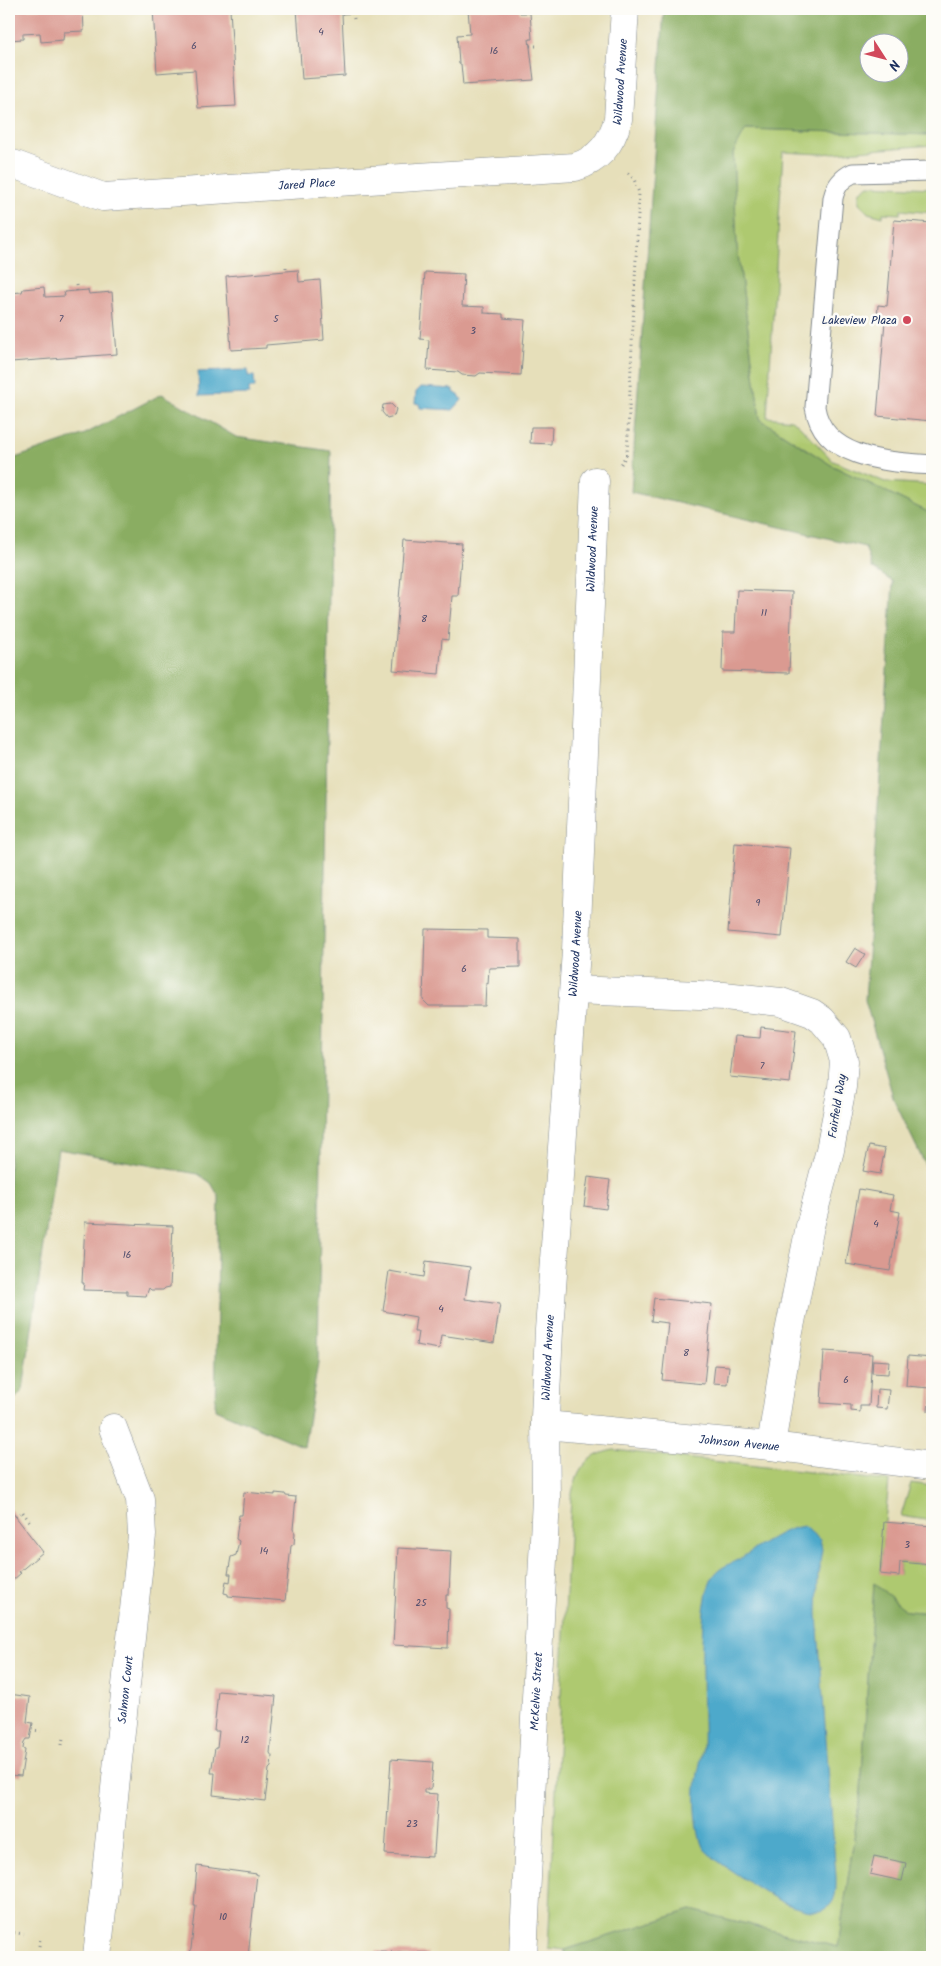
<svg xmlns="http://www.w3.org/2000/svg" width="941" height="1966" font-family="Kalam,sans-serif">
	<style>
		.green { fill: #aec96f; stroke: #647c66 }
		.forest { fill: #8aad62; stroke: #526e60; fill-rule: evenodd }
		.water { fill: #4da9cb; stroke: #346c94 }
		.building { fill: #da9a91 }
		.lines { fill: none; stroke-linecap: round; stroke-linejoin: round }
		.lane-casing { stroke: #80878c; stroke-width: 21 }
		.street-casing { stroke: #80878c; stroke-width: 29 }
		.path { stroke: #80878c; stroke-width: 3; stroke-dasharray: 1 4; stroke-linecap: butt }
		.lane { stroke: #fff; stroke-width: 19 }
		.street { stroke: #fff; stroke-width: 28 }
		.poi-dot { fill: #d1495b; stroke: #fdfcf7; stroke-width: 2 }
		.labels { text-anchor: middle; stroke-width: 5; stroke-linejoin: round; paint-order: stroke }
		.number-label { font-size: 10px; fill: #4b4a6b }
		.street-label { font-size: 12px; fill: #1b2f5e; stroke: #fdfcf7 }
		.poi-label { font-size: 12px; fill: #1b2f5e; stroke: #fdfcf7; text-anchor: end }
	</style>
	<rect width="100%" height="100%" fill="#fdfcf7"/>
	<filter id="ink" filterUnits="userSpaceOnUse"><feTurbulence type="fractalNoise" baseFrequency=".02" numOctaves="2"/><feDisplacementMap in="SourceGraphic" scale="10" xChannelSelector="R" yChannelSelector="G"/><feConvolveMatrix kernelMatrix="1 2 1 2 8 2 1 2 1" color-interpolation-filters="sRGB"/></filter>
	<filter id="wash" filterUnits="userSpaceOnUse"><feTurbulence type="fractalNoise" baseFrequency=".0096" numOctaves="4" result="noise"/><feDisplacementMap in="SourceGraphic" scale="20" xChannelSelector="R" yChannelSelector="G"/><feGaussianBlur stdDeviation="1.12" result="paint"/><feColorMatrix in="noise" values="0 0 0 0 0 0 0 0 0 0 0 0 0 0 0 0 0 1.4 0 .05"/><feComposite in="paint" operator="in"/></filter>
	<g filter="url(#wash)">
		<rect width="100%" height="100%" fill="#e6dfba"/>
		<g class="green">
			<path d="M745,129l187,6v10l-111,9 -38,-2 -16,265 24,3 7,4 35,37 52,21 47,3v29l-101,-49 -71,-46 -23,-172 -4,-94z"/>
			<path d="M869,185l63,3v25l-31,-3 -1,4 -17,-1v4l-15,-4 -9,-10v-11z"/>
			<path d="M614,1450l275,31 -9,92 19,2 1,-13 32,3v48l-25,-2 -33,-28 -13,207 -23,157 -147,-37 -126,40 -17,-2 23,-451c6,-26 14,-42 43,-47z"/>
			<path d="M911,1483l21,3v35l-31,-5z"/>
		</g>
		<g class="forest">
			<path d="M664,9h268v126l-186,-6 -13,24 4,94 23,172 71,46 101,49v665l-38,-79 -29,-100 28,-418 -21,-14 -7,-21 -234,-55zM868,42h30v30h-30z"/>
			<path d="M162,394l74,43 95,14 -13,912 -14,84 -89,-38 4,-212 -8,-14 -13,-9 -140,-25 -35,241 -14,16v-946l76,-26z"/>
			<path d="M874,1583l33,28 25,2v344h-367v-7l126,-40 147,37 23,-157z"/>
		</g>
		<g class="water">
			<path d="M248,370v6h6l1,12h-6v6l-50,2 -1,-24z"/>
			<path d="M421,387l33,2v3l6,4 2,4 -9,10 -33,-2 -1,-4 -4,-1 1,-11z"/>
			<path d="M804,1526l16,14 2,10 -4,25 -1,39 19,263c0,12 1,23 -9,31 -9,8 -33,-1 -43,-5 -13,-6 -77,-46 -81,-56 -7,-14 -9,-51 -6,-67 1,-11 5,-22 6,-34 2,-37 -9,-146 12,-172 6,-8 21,-12 29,-18 20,-12 36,-27 60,-30z"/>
		</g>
		<g id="blocks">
			<g class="building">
				<path d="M9,9h74l1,22 -20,1 -1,8 -22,2 -1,-9 -17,1v5l-14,1z"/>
				<path d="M153,9h77l6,97 -38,2 -3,-38 -38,3z"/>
				<path d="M297,9h96v2l-51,3 3,62 -43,3z"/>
				<path d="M468,9h52v4h10l2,26h-3l5,41 -71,5 -2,-21h-2l-2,-29 13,-1z"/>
				<path d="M894,220l38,3v198l-55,-5 8,-95 -8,-1 1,-15 9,1z"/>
				<path d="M298,270l1,12 21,-2 4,60 -58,5v3l-35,2 -5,-74z"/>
				<path d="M425,272l39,2 -2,32 22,1v6l19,1v4l22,2 -4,55 -41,-2 -4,3 -14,-1 -4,-3 -31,-2 2,-30 -9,-1z"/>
				<path d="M44,287l1,10 20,-1 -1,-4 24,-2 1,4 23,-2 5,62 -106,8 -2,-69 13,-1 1,-3z"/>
				<path d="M391,404l5,5 -2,7 -7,2 -5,-6 1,-7z"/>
				<path d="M531,427h21l-1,17 -21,-1z"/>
				<path d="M404,540l58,4 -4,52h-6l-4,44 -6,-1 -3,35 -46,-4z"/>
				<path d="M737,590l55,2 -3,81 -67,-2 1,-39h12z"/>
				<path d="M735,843l55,5 -8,89 -54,-5z"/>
				<path d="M425,929l62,1v8l33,1v28l-31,1 -1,16 -2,-1 -1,23h-56l-6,-6z"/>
				<path d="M855,948l10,6 -9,14 -10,-6z"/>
				<path d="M761,1027l35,4 -6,52 -60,-6 5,-41 25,2z"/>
				<path d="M869,1146l16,3 -5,25 -17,-3z"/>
				<path d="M588,1177l22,3 -4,29 -22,-3z"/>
				<path d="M859,1189l34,6 -3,15 10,2 -10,59 -44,-7z"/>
				<path d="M85,1222l88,4 -3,61 -5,1 -2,2h-12l-2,-2 -3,8 -19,-1v-4l-44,-1 1,-7h-2z"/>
				<path d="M426,1261l44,6 -5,32 35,5 -6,39 -53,-8 -2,14 -23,-4 2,-13h-4l2,-15 -33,-6 6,-40 35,6z"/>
				<path d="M654,1298l58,6 -8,80 -42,-4 6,-57 -17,-2z"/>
				<path d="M824,1351l48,3 -3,52h-9v6l-9,-1v-6l-30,-2z"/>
				<path d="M908,1356l24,2v54l-4,-1 2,-23 -24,-2z"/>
				<path d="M873,1360l16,1 -1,13 -16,-1z"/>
				<path d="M715,1365l14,1 -2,18 -14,-1z"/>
				<path d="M877,1389l12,1 -2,19 -11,-1z"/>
				<path d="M244,1492l31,3v-2l10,1 1,2 10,1 -3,32 2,4 -1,11 -3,2 -6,55 -57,-5v-2l-4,-1 2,-12 4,1 1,-8h-3l3,-17 5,-2 3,-14 -3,-2 3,-24h3z"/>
				<path d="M9,1508l34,44 -24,20 2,1 -9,8 -1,-2 -2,2z"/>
				<path d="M884,1522l48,4v39l-32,-3 -1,14 -19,-2z"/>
				<path d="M398,1548l53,3 -2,44h-3v13l3,1 -1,39 -55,-3z"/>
				<path d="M218,1691l58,5 -6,57 2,3 -1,11 -2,2 -4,32 -52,-6 2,-22h-4l4,-25h2l2,-17h-5z"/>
				<path d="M9,1694l21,3 -3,25 6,1 -3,16h-4l-2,3 -1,7 2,1 -4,26 -12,-1z"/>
				<path d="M391,1759l42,3 -2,27h-7v4l14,1 -4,59h-2v4l-47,-3z"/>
				<path d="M874,1856l32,7 -4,18 -32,-7z"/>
				<path d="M197,1866l60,8 -9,83h-58l6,-51h-2z"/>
				<path d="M376,1951l52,2v4h-52z"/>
			</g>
		</g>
	</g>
	<g filter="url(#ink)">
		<use href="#blocks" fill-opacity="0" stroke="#80878c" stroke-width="1"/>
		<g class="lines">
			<defs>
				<path id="lane" d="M932,171l-79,2c-11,5 -17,12 -20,25l-18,209c8,53 75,55 117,58"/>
				<g id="street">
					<path id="s1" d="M13,164l90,33 472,-30c24,-7 37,-24 43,-48l7,-110"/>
					<path d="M574,990l150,6 57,6 31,11 10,7 15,18 7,23 -2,26 -12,63 -20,76 -22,111 -17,109"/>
					<path id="s2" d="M545,1425l226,21 161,20"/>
					<path id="s3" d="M97,1957l45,-422 -2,-36 -27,-71"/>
					<path id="s4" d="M523,1957l23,-458 -1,-81 4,-88 27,-379 19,-470"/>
				</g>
			</defs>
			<use href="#lane" class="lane-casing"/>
			<use href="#street" class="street-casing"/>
			<g class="path">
				<path d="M353,13l1,6"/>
				<path d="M530,46h7"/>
				<path d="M286,267v4"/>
				<path d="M76,285l1,6"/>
				<path d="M490,314l1,-5"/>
				<path d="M621,464l6,-10 12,-261 -5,-14 -8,-8"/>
				<path d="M16,1517l6,-6 8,11"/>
				<path d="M31,1730l10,1"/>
				<path d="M62,1745l1,-7"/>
				<path d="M9,1932l15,2"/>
				<path d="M39,1946l1,-7"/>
			</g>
			<use href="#lane" class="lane"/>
			<use href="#street" class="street"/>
		</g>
	</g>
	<circle class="poi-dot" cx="907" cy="320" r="5"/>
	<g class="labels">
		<g class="number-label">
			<text x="321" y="35">4</text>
			<text x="194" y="49">6</text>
			<text x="494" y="54">16</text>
			<text x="61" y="322">7</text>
			<text x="276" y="322">5</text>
			<text x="473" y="334">3</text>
			<text x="764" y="616">11</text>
			<text x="424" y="622">8</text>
			<text x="758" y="906">9</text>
			<text x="464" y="972">6</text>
			<text x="762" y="1069">7</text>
			<text x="876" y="1227">4</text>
			<text x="127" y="1258">16</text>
			<text x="441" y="1312">4</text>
			<text x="686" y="1356">8</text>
			<text x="846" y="1383">6</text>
			<text x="907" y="1548">3</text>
			<text x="264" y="1554">14</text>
			<text x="421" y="1606">25</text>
			<text x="245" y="1743">12</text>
			<text x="412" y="1827">23</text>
			<text x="223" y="1920">10</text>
		</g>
		<g class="street-label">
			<text dy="4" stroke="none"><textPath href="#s1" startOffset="674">Wildwood Avenue</textPath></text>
			<text dy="4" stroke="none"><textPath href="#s1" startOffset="300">Jared Place</textPath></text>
			<text dy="4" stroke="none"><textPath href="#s4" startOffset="1410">Wildwood Avenue</textPath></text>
			<text dy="4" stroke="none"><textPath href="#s4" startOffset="1005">Wildwood Avenue</textPath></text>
			<text transform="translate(837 1106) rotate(-81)" y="4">Fairfield Way</text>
			<text dy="4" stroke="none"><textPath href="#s4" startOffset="600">Wildwood Avenue</textPath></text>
			<text dy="4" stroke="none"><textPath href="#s2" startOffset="195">Johnson Avenue</textPath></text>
			<text dy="4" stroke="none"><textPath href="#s3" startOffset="269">Salmon Court</textPath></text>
			<text dy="4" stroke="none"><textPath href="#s4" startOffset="266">McKelvie Street</textPath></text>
		</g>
		<g class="poi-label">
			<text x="897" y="324">Lakeview Plaza</text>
		</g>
	</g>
	<rect width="941" height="1966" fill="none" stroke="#fdfcf7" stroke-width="30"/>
	<g transform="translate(884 58) rotate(126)"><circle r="24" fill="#fdfcf7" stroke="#a3aaba"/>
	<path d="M0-4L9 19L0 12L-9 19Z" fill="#d1495b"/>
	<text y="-8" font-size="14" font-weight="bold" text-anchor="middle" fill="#1b2f5e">N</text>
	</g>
</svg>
